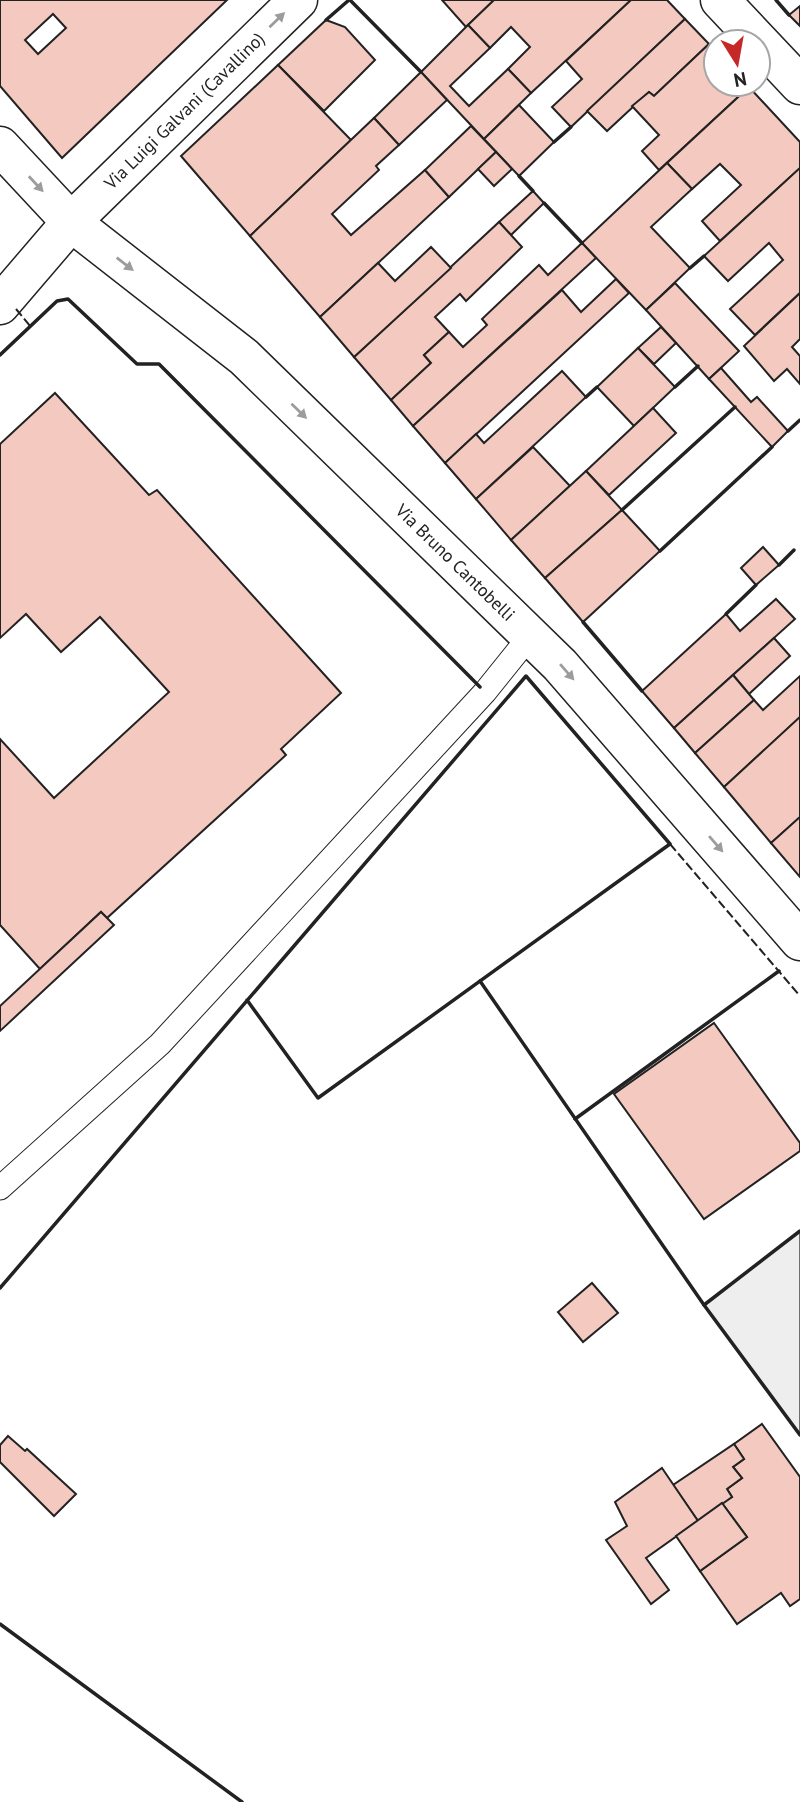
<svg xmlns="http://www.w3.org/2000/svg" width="800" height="1802" font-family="'PT Sans',sans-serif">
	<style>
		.green { fill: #eee; stroke: #6f6f6f; stroke-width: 2 }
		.building { fill: #f3c9c0; stroke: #222; stroke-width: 2; fill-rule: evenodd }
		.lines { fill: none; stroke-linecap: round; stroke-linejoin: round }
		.lane-casing { stroke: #222; stroke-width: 25 }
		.street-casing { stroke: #222; stroke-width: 41 }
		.lane { stroke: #fff; stroke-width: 23 }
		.street { stroke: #fff; stroke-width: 38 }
		.fence { stroke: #222; stroke-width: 2; stroke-dasharray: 9 3.5; stroke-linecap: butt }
		.wall { stroke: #222; stroke-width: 3.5 }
		.oneway { fill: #9c9c9c }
		.labels { text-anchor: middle; stroke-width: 5; stroke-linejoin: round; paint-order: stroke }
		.street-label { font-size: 18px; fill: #222; stroke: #fff }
	</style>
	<rect width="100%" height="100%" fill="#fff"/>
	<path class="green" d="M800,1231v204l-96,-130z"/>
	<g class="building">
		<path d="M0,0h227l-165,158 -62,-72zM53,14l13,14 -28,26 -13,-14z"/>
		<path d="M442,0h52l-28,27z"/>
		<path d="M494,0h137l-100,93 -23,-24 22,-22 -19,-20 -21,21 -22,-23z"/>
		<path d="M631,0h36l18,19 -114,108 -19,-20 30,-28 -16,-18z"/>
		<path d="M800,6v20l-11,-11z"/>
		<path d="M685,19l24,25 -55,52 -5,-4 -42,39 -20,-20z"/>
		<path d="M326,20l19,7 30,33 -51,51 -46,-46z"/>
		<path d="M468,25l22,23 -40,38 19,20 39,-37 23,24 -47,46 -63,-67z"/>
		<path d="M709,44l7,7v33h30l3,3 -90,83 -17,-19 17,-16 -27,-29 17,-14 5,4z"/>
		<path d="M278,65l73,75 -101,96 -69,-80z"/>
		<path d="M421,72l26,28 -48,45 -25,-27z"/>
		<path d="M749,87l51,55v26l-80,73 -18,-20 39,-36 -21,-21 -28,25 -25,-26z"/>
		<path d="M519,105l35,37 -35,34 -35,-37z"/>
		<path d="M374,118l25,27 -23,21 3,4 -47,44 19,21 74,-65 24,27 -129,120 -70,-81z"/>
		<path d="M471,126l25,26 -47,45 -24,-27z"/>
		<path d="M496,152l16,17 -18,17 -16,-17z"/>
		<path d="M667,163l25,26 -41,38 39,41 -44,42 -64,-67z"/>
		<path d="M800,168v125l-45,42 -25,-26 53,-49 -14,-17 -41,38 -24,-25z"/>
		<path d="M533,191l11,12 -33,32 -12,-13z"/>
		<path d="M499,222l23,25 -56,54 -6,-7 -25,23 14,15 -25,23 7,8 -40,37 -37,-43z"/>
		<path d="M582,243l14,15 -183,168 -22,-26 40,-37 -7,-8 25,-23 14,15 24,-22 -5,-6 57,-54 9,10z"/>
		<path d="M431,247l20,21 -97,89 -34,-40 58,-54 17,18z"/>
		<path d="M616,279l13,14 -184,170 -32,-37 149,-136 19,22z"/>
		<path d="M675,283l64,68 -30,28 -63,-69z"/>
		<path d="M800,293v46l-8,8 8,9v28l-13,-15 -13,12 -30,-35z"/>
		<path d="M661,327l15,16 -22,21 -16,-16z"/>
		<path d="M638,348l37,39 -41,39 -37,-39z"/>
		<path d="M721,368l30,34 6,-5 31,34 -16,16 -63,-68z"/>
		<path d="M562,371l24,26 -110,102 -31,-36 31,-29 8,9z"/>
		<path d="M55,393l94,102 8,-5 184,203 -60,56 5,6 -179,163 -6,-6 -61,57 -40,-44v-186l54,59 115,-106 -69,-75 -39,35 -35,-38 -26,24v-194z"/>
		<path d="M653,408l23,25 -67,62 -23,-24z"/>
		<path d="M533,447l37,39 -59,54 -35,-41z"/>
		<path d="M586,471l36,39 -77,68 -34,-38z"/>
		<path d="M622,510l38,41 -77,71 -38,-44z"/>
		<path d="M763,547l16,18 -23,20 -15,-17z"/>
		<path d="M776,599l19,20 -121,109 -32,-37 84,-77 14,17z"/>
		<path d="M774,638l16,18 -41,38 -16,-19z"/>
		<path d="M733,675l21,25 -59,53 -21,-25z"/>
		<path d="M800,676v41l-76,70 -29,-34 59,-53 9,10z"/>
		<path d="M800,717v100l-29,26 -47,-56z"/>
		<path d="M800,817v60l-29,-34z"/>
		<path d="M101,912l13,13 -114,106v-25z"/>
		<path d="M714,1023l86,120v8l-96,68 -90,-125z"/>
		<path d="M592,1283l26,30 -35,29 -25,-30z"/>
		<path d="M762,1424l38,53v122l-10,7 -9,-13 -44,31 -37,-53 47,-34 -25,-34 10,-6 -5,-8 15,-11 -9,-11 11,-8 -10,-15z"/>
		<path d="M8,1436l17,15 2,-2 49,45 -22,22 -54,-54v-17z"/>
		<path d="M734,1444l10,15 -11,8 9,11 -15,11 5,8 -34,24 -25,-36z"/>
		<path d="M662,1468l36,53 -52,37 23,32 -18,14 -45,-64 21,-14 -12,-24z"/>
		<path d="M722,1503l25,34 -47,34 -24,-35z"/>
	</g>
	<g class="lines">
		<defs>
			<path id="lane" d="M0,1188l160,-144 325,-352 45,-56"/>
			<g id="street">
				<path d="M720,0l80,85"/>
				<path id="s1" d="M0,146l71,76 173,135 316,308 240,276"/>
				<path id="s2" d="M0,305l71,-83 227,-222"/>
			</g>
		</defs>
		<use href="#lane" class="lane-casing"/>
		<use href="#street" class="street-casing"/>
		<use href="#lane" class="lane"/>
		<use href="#street" class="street"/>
		<g class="fence">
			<path d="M16,309l15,18"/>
			<path d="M670,844l130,152"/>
		</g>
		<g class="wall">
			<path d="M350,0l71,72"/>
			<path d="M776,0l13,15"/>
			<path d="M326,20l23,-20"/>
			<path d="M554,142l17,-15"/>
			<path d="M519,176l14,15"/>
			<path d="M544,203l38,40"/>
			<path d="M690,268l14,-12"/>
			<path d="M0,355l57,-54 11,-2 69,65h22l321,323"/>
			<path d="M675,387l23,-21"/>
			<path d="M586,397l11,-10"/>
			<path d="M788,431l12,-11"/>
			<path d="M622,510l113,-103"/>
			<path d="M660,551l112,-104"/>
			<path d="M779,565l15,-15"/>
			<path d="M726,614l30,-29"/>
			<path d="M583,622l59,69"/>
			<path d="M480,981l224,324 96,130"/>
			<path d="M575,1119l204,-148"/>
			<path d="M0,1288l526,-612 144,168 -352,254 -71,-98"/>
			<path d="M704,1305l96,-74"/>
			<path d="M0,1624l242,178"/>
		</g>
	</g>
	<defs><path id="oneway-solid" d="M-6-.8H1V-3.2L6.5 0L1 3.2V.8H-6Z" transform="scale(1.75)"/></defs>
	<g class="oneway">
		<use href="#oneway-solid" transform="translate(277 20) rotate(-44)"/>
		<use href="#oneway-solid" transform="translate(36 184) rotate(47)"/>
		<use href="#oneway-solid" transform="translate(125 264) rotate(38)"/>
		<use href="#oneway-solid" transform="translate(299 411) rotate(44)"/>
		<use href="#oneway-solid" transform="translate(567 672) rotate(49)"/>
		<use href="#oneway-solid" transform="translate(716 844) rotate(49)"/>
	</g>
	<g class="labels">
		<g class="street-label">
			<text dy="6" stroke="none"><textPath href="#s2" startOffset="268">Via Luigi Galvani (Cavallino)</textPath></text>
			<text dy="6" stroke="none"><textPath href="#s1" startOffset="618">Via Bruno Cantobelli</textPath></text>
		</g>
	</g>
	<g transform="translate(737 63) rotate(169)"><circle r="33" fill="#ffffff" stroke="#a7a7a7" stroke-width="2"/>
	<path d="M0-5L12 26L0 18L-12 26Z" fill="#c62828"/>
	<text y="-10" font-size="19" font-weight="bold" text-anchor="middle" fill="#222222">N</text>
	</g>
</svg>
